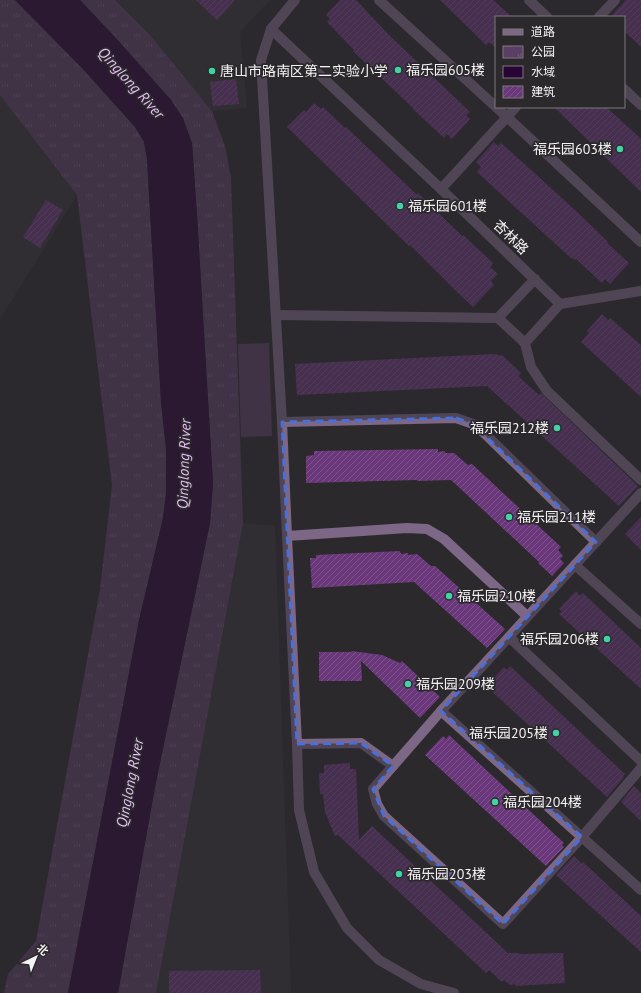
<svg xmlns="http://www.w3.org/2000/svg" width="641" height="993" font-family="'PT Sans','Noto Sans SC',sans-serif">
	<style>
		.built { fill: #39333b }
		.park { fill: url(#park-tufts) }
		.garden { fill: #5a3e65 }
		.water { fill: #2a0436 }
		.building { fill: url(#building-hatch) }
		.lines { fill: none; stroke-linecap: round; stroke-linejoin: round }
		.street { stroke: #7d6786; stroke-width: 10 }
		.marked { fill: none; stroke: #486fde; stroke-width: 3; stroke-dasharray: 8 5; stroke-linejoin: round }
		.poi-dot { fill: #3ed4a3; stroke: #2c292d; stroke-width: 1.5 }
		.labels { text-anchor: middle; stroke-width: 3.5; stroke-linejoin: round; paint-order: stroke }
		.poi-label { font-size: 14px; fill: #f4f2f4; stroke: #2c292d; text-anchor: start }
		.street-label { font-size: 14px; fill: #f4f2f4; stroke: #2c292d }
		.water-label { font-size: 15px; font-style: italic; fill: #e6bdf6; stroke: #2c292d }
	</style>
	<defs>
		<pattern id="park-tufts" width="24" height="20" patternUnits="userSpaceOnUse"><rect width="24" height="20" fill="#5a3e65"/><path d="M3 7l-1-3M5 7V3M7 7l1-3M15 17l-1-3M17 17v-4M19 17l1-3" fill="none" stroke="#725a7c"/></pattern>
		<pattern id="building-hatch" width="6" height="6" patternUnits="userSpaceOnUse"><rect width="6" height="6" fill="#69377a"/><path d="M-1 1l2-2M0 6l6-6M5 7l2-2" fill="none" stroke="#7f548e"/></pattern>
	</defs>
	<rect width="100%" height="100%" fill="#2c292d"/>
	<g class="built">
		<path d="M115,0h155l-30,32 7,76 -35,3 -62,-76z"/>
		<path d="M0,95l77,100 -77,124z"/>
		<path d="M243,523l32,3 16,467h-135z"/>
	</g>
	<g class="park">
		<path d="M0,0h15l67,68 53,59 9,15 3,17 14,243 5,47v45l-3,24 -24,102 -20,106 -51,267h-64l4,-19 28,-33 64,-352 12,-104 -35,-290 -77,-100z"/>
		<path d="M80,0h35l35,35 62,76 13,35 6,32 12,345 -87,470h-38l38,-211 54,-259 3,-40 -16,-268 -5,-72 -21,-43 -57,-64z"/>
	</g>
	<path class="garden" d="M269,343l3,93 -31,1 -3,-93z"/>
	<path class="water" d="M15,0h65l34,36 57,64 12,18 9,25 5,72 16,268 -3,40 -54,259 -38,211h-50l51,-267 20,-106 24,-102 3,-24v-45l-5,-47 -14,-243 -3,-17 -9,-15 -53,-59z"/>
	<g class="building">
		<path d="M196,0h39l-18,20z"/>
		<path d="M340,0h16l32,34 82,78 -4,3 4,4 -18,20 -5,-5 -3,4 -31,-29v-1l-60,-57 1,-1 -27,-28 3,-3 -4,-4z"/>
		<path d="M440,0h53l19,17h-16v31l-7,-6 -3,3z"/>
		<path d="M626,0h15v47l-17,-16v-14h-14z"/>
		<path d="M236,79l3,25 -26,2 -3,-24z"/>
		<path d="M314,103l7,6 2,-2 22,21 1,-1 71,68 1,-2 44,43 1,-1 30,28 -3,4 8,7 -7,7 3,4 -21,22 -19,-18 -44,-44 -1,1 -122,-119 17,-17 2,2z"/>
		<path d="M554,107h52l33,30 2,2v53z"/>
		<path d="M494,142l4,4 3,-3 19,17 56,51 32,31 -1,1 22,20 -19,21 -5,-5 -3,4 -26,-24 -1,1 -2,-2 -1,1 -95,-87 4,-5 -5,-5z"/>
		<path d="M46,200l17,10 -23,38 -17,-11z"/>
		<path d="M602,314l6,6 2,-2 31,27v52l-60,-55 8,-9 -2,-2z"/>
		<path d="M494,354l9,2 18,17 -3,3 21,19 2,-2 97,93 -19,20 -132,-120 -190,9 -2,-31z"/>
		<path d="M438,449v3l7,-1v2h9l14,12 4,-1 89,83 -3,3 5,6 -3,3 4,4 -12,13 -14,-13 1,-1 -88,-82 -34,1v-1l-111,3v-27l8,-1v-4z"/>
		<path d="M641,517v33l-16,-16z"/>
		<path d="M400,551l1,3 7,-1v2l9,-1 14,12h4l70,63 -18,19 -73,-66 -102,6 -2,-30h6v-3z"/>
		<path d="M576,591l4,5 3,-3 58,55v41l-82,-75 3,-3 -3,-2z"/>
		<path d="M351,651l31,4 18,8 2,-2 38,36 -20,21 -59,-57 1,20h-43v-29h33z"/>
		<path d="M510,666l115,108 -2,2 1,1 -17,20 -121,-111 18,-19 3,3z"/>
		<path d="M449,735l115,108 -2,2 2,2 -18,19 -121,-111 18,-19 3,3z"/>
		<path d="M350,763v6h6l3,71 13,-14 136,127h11v1l44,-1 2,30 -49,3 -1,-2 -5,1 -6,-5 -2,2 -13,-12 -3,3 -148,-138 -3,1 -10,-24 -2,-18h-3l-1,-21h5v-8z"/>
		<path d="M634,786l7,7v28l-20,-19z"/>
		<path d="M574,856l8,8 1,-2 58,54v36l-85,-77z"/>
		<path d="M260,970l1,23h-92v-22z"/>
	</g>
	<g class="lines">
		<g class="street">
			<path d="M295,0l-24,29 -10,31 21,362 5,114 10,208 2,66 15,62 33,56 32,32 42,24 33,9"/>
			<path d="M379,0l128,117 134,125"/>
			<path d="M529,0l18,17"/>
			<path d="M599,17l16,-17"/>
			<path d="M271,29l170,160 119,115"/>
			<path d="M624,89l17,16"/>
			<path d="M441,189l75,-82"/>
			<path d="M560,304l-35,39 6,24 16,24 94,89"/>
			<path d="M560,304l81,-13"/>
			<path d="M276,315l222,3 27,25"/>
			<path d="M498,318l37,-39"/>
			<path d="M282,422l174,-4 17,6 11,9 112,109"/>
			<path d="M641,493l-200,218 -68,78 4,15 7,12 119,108 79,-87 59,-69"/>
			<path d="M287,536l120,-8 20,1 17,10 83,77"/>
			<path d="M575,565l66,59"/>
			<path d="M509,637l132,124"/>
			<path d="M441,711l200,179"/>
			<path d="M297,744l64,-1 32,23"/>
		</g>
	</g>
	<path d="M0 0H641V993H0ZM456,418l17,6 123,118 -155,169 141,126 -79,87 -119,-108 -11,-27 20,-23 -32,-23 -64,1 -15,-322z" fill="#2c292d" fill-opacity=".55" fill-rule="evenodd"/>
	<path class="marked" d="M456,418l17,6 123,118 -155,169 141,126 -79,87 -119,-108 -11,-27 20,-23 -32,-23 -64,1 -15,-322z"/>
	<g class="poi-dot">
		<circle cx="398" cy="70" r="4"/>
		<circle cx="212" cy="71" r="4"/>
		<circle cx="620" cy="149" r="4"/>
		<circle cx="400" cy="206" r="4"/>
		<circle cx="557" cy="428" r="4"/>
		<circle cx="509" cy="517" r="4"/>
		<circle cx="449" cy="596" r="4"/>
		<circle cx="607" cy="639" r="4"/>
		<circle cx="408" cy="684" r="4"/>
		<circle cx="556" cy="733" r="4"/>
		<circle cx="495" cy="802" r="4"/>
		<circle cx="399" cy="874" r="4"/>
	</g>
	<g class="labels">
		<g class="poi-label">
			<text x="406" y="75">福乐园605楼</text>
			<text x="220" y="76">唐山市路南区第二实验小学</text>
			<text x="612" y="154" text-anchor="end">福乐园603楼</text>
			<text x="408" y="211">福乐园601楼</text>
			<text x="549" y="433" text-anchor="end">福乐园212楼</text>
			<text x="517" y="522">福乐园211楼</text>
			<text x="457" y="601">福乐园210楼</text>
			<text x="599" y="644" text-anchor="end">福乐园206楼</text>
			<text x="416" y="689">福乐园209楼</text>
			<text x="548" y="738" text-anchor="end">福乐园205楼</text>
			<text x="503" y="807">福乐园204楼</text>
			<text x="407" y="879">福乐园203楼</text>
		</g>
		<g class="street-label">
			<text transform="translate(511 237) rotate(44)" y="5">杏林路</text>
		</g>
		<g class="water-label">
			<text transform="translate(131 83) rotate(48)" y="5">Qinglong River</text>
			<text transform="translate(184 464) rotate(-88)" y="5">Qinglong River</text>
			<text transform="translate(130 783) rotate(-79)" y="5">Qinglong River</text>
		</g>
	</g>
	<rect x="495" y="16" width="130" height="92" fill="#2c292d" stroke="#7c797d"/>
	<rect x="503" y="29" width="20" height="6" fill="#7d6786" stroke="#7c797d"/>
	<text x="531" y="36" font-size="12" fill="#f4f2f4">道路</text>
	<rect x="503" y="46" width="20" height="12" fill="url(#park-tufts)" stroke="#7c797d"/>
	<text x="531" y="56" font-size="12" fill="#f4f2f4">公园</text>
	<rect x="503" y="66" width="20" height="12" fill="#2a0436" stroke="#7c797d"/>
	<text x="531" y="76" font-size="12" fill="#f4f2f4">水域</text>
	<rect x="503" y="86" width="20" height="12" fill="url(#building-hatch)" stroke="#7c797d"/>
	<text x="531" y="96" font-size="12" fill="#f4f2f4">建筑</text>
	<g transform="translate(36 957) rotate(43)" stroke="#2c292d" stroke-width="3" paint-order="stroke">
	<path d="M0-3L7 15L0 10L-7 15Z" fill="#f4f2f4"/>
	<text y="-6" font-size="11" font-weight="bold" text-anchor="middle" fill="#f4f2f4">北</text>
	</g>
</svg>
